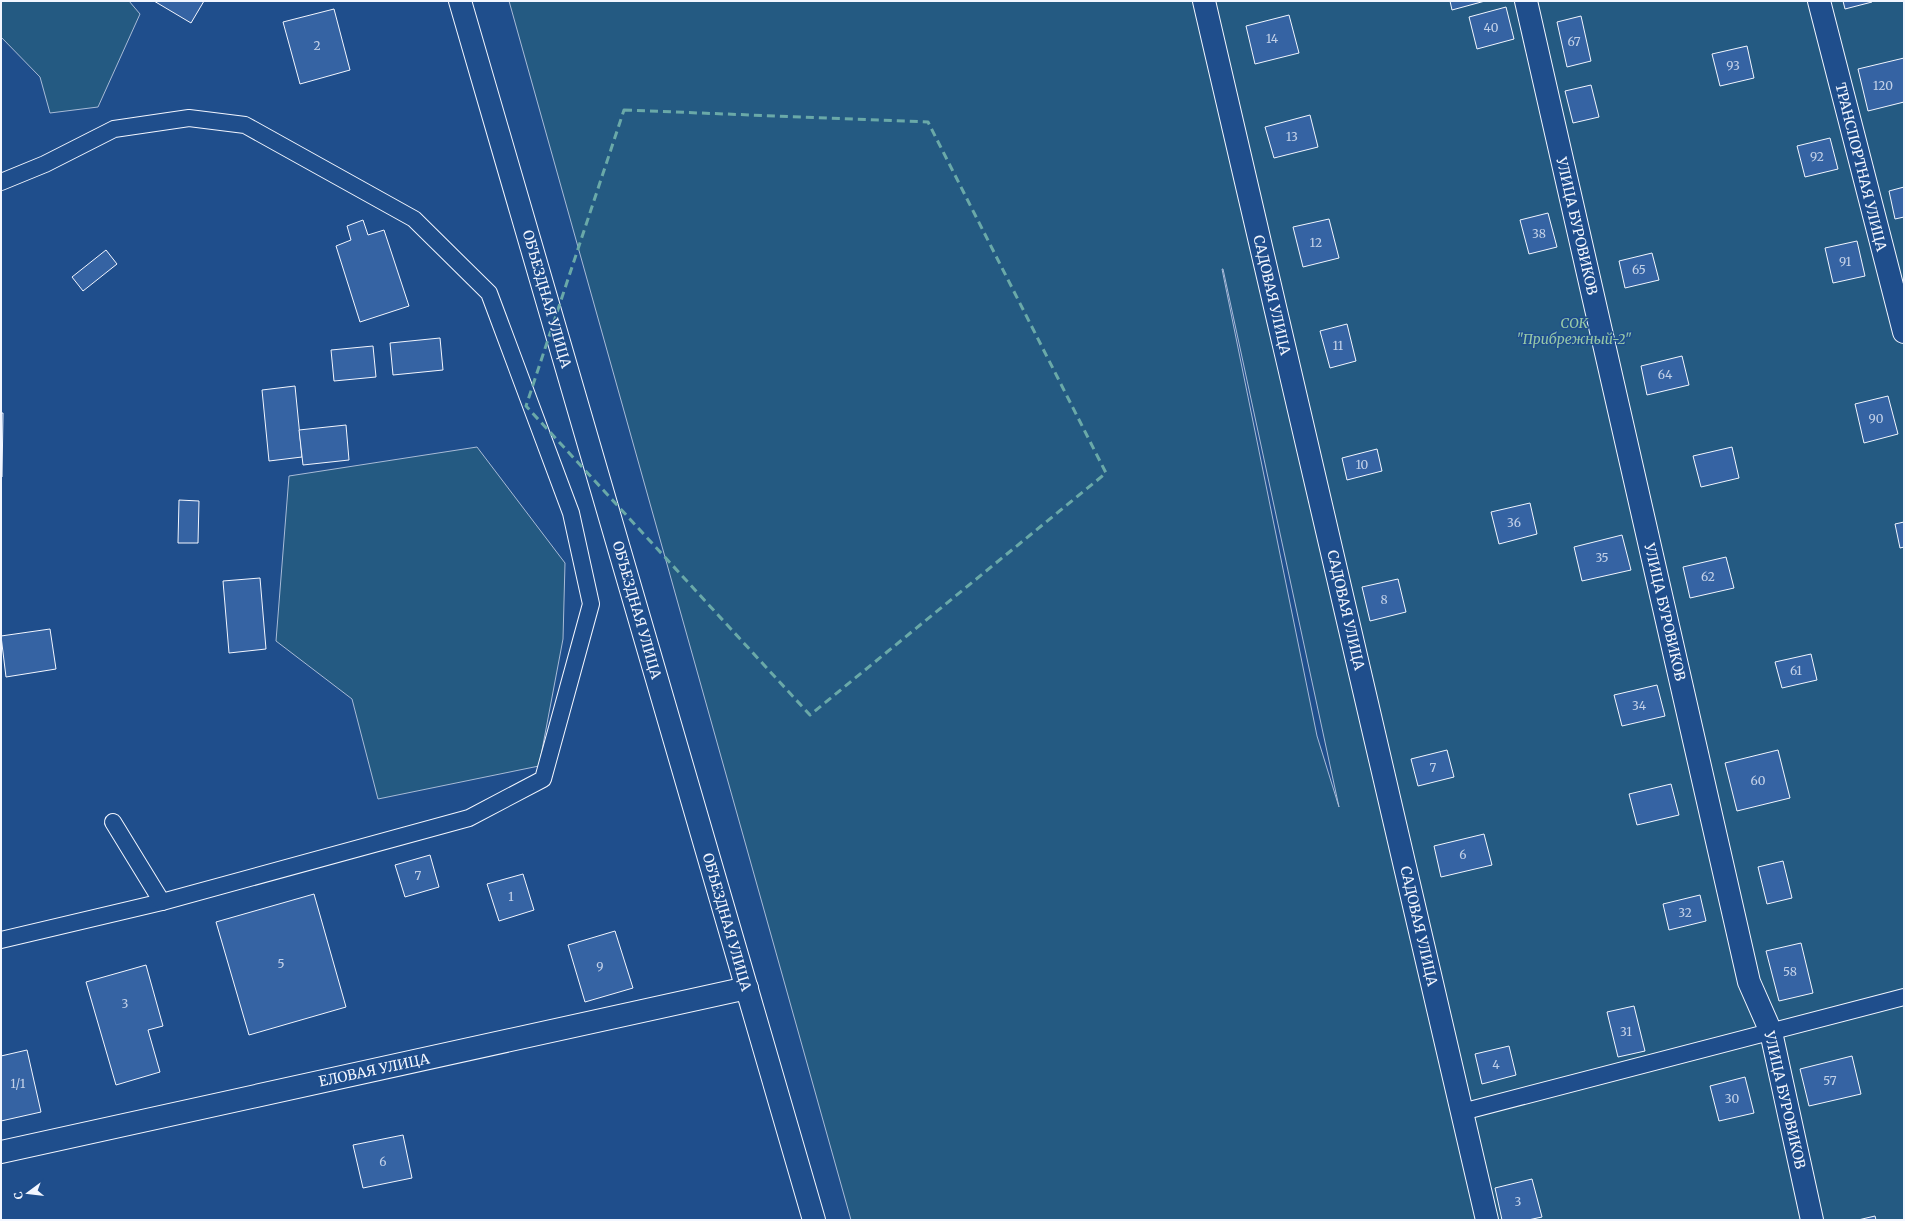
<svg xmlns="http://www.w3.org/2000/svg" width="1905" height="1221" font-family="Merriweather,serif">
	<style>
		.green { fill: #245a82; stroke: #a8bbd7; fill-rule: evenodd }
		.building { fill: #3563a3; stroke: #f2f6ff }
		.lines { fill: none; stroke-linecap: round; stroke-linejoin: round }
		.lane-casing { stroke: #f2f6ff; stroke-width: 18 }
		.street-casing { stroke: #f2f6ff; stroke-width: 24 }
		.lane { stroke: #1f4e8c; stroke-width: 16 }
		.street { stroke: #1f4e8c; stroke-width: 22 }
		.marked { fill: none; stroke: #6aa9a8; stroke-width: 3; stroke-dasharray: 8 5; stroke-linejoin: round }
		.labels { text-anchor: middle; stroke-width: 3; stroke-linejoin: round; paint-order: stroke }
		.number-label { font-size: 12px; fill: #c3d1e8 }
		.street-label { font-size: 14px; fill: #f2f6ff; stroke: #1f4e8c }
		.park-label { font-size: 14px; font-style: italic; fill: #97c8a6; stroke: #1f4e8c }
	</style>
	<rect width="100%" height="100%" fill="#1f4e8c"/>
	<g class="green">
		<path d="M1,1h128l11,13 -42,93 -48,6 -10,-36 -39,-40z"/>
		<path d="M509,1h1395v1219h-1053zM1222,269h1l116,538 -22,-71z"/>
		<path d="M477,447l88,116 -2,76 -24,127 -161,33 -26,-100 -76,-58 13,-165z"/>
	</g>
	<g class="building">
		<path d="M154,1h50l-13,22z"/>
		<path d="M1450,1h35l-33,9z"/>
		<path d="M1843,1h29v1l-27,7z"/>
		<path d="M1506,7l8,32 -37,10 -8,-32z"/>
		<path d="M334,9l16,61 -50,14 -17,-62z"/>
		<path d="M1289,15l10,38 -44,11 -9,-38z"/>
		<path d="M1581,16l10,45 -24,6 -10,-45z"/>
		<path d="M1747,46l7,32 -34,8 -8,-32z"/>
		<path d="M1904,58v44l-36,9 -10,-42z"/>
		<path d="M1591,85l8,32 -26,6 -8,-32z"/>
		<path d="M1310,115l8,32 -44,11 -9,-31z"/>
		<path d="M1830,138l8,31 -33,8 -8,-31z"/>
		<path d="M1904,187v30l-9,2 -6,-28z"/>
		<path d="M1548,213l9,34 -28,7 -9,-34z"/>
		<path d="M1329,219l10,39 -36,9 -10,-40z"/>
		<path d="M363,220l5,15 16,-5 25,76 -49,16 -24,-76 15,-6 -4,-14z"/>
		<path d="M1857,241l8,35 -32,7 -8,-35z"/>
		<path d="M106,250l11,14 -34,27 -11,-14z"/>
		<path d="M1652,253l7,27 -34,8 -6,-27z"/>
		<path d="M1347,324l9,37 -26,7 -10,-37z"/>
		<path d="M440,338l3,32 -50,5 -3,-32z"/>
		<path d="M373,346l3,31 -42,4 -3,-31z"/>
		<path d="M1682,356l7,29 -42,10 -6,-29z"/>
		<path d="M295,386l7,71 -33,4 -7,-71z"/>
		<path d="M1888,396l10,38 -34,9 -9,-39z"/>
		<path d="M1,413h2l-1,64h-1z"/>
		<path d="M346,425l3,35 -46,5 -4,-35z"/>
		<path d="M1732,447l7,31 -38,9 -8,-31z"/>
		<path d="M1377,449l5,22 -35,9 -5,-22z"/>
		<path d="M179,500l20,1 -1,42h-20z"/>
		<path d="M1530,503l7,31 -38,10 -8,-32z"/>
		<path d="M1904,522v25l-4,1 -5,-24z"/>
		<path d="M1622,535l9,35 -49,11 -8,-34z"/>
		<path d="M1726,557l8,31 -44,10 -7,-31z"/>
		<path d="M260,578l6,71 -37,4 -6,-72z"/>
		<path d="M1398,579l8,33 -36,9 -8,-34z"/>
		<path d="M50,629l6,40 -50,8 -5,-41z"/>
		<path d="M1811,654l6,26 -35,8 -7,-26z"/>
		<path d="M1657,685l8,31 -43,10 -8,-31z"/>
		<path d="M1447,750l7,27 -36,9 -7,-27z"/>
		<path d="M1778,750l12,48 -53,13 -12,-48z"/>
		<path d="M1671,784l8,31 -42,10 -8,-31z"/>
		<path d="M1484,834l8,31 -51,12 -7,-31z"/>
		<path d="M430,855l9,32 -34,10 -10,-32z"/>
		<path d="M1783,861l9,37 -25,6 -9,-37z"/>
		<path d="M523,874l11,36 -35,11 -12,-37z"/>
		<path d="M314,894l32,113 -97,28 -33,-113z"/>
		<path d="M1700,895l6,26 -37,9 -6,-26z"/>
		<path d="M615,931l18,57 -48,14 -17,-57z"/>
		<path d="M1801,943l12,50 -34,8 -13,-50z"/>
		<path d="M146,965l17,61 -15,4 12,42 -44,13 -30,-103z"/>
		<path d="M1634,1006l11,45 -27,6 -11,-45z"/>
		<path d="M1509,1046l7,29 -34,9 -7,-30z"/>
		<path d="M27,1050l14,62 -40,9v-65z"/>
		<path d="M1852,1056l9,38 -52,12 -9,-37z"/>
		<path d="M1745,1077l9,36 -35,8 -9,-35z"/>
		<path d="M403,1135l9,43 -49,10 -10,-43z"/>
		<path d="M1532,1179l10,38 -14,3h-26l-7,-32z"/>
		<path d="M1875,1216l1,4h-18z"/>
	</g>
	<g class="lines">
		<defs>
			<g id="lane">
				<path d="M1,182l44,-18 69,-35 75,-11 56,7 169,94 75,74 82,220 20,91 -48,175 -74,39 -307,84 -161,38"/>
				<path d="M113,822l49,80"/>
				<path d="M1462,1112l442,-115"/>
			</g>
			<g id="street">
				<path d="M460,1l354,1219"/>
				<path d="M1204,1l283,1219"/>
				<path d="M1526,1l223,981 22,50 41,188"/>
				<path d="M1819,1l85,331"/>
				<path d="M1,1152l746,-164"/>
			</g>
		</defs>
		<use href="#lane" class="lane-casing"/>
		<use href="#street" class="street-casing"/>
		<use href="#lane" class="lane"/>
		<use href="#street" class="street"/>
	</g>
	<path class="marked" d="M624,110l304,12 178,351 -296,242 -284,-309z"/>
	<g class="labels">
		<g class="number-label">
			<text x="1491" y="32">40</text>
			<text x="1272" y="43">14</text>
			<text x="1574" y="46">67</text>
			<text x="317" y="50">2</text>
			<text x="1733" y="70">93</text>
			<text x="1883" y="90">120</text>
			<text x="1292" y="141">13</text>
			<text x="1817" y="161">92</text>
			<text x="1539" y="238">38</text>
			<text x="1316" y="247">12</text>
			<text x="1845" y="266">91</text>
			<text x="1639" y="274">65</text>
			<text x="1338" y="350">11</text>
			<text x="1665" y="379">64</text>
			<text x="1876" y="423">90</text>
			<text x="1362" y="469">10</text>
			<text x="1514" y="527">36</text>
			<text x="1602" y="562">35</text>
			<text x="1708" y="581">62</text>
			<text x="1384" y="604">8</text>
			<text x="1796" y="675">61</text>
			<text x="1639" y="710">34</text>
			<text x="1433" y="772">7</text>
			<text x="1758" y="785">60</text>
			<text x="1463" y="859">6</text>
			<text x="418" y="880">7</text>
			<text x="511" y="901">1</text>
			<text x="1685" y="917">32</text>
			<text x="281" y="968">5</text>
			<text x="600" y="971">9</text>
			<text x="1790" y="976">58</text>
			<text x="125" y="1008">3</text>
			<text x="1626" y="1036">31</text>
			<text x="1496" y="1069">4</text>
			<text x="1830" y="1085">57</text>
			<text x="18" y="1088">1/1</text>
			<text x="1732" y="1103">30</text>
			<text x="383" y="1166">6</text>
			<text x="1518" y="1206">3</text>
		</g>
		<g class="street-label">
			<text transform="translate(1861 167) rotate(76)" y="5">ТРАНСПОРТНАЯ УЛИЦА</text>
			<text transform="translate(1577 226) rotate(77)" y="5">УЛИЦА БУРОВИКОВ</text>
			<text transform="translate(1272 295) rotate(77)" y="5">САДОВАЯ УЛИЦА</text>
			<text transform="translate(547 299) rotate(74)" y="5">ОБЪЕЗДНАЯ УЛИЦА</text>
			<text transform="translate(637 610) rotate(74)" y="5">ОБЪЕЗДНАЯ УЛИЦА</text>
			<text transform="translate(1346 610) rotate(77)" y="5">САДОВАЯ УЛИЦА</text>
			<text transform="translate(1665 612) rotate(77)" y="5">УЛИЦА БУРОВИКОВ</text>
			<text transform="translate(727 922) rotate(74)" y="5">ОБЪЕЗДНАЯ УЛИЦА</text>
			<text transform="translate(1419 926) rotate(77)" y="5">САДОВАЯ УЛИЦА</text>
			<text transform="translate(374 1070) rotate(-12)" y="5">ЕЛОВАЯ УЛИЦА</text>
			<text transform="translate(1785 1100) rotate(77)" y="5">УЛИЦА БУРОВИКОВ</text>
		</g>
		<g class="park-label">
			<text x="1574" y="328">СОК<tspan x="1574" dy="16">"Прибрежный-2"</tspan></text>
		</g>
	</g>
	<rect width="1905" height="1221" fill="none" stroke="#f2f6ff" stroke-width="4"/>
	<g transform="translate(28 1193) rotate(255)" stroke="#1f4e8c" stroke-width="3" paint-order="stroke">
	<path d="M0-3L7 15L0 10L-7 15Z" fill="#f2f6ff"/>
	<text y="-6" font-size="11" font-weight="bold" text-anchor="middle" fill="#f2f6ff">С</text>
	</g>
</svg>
